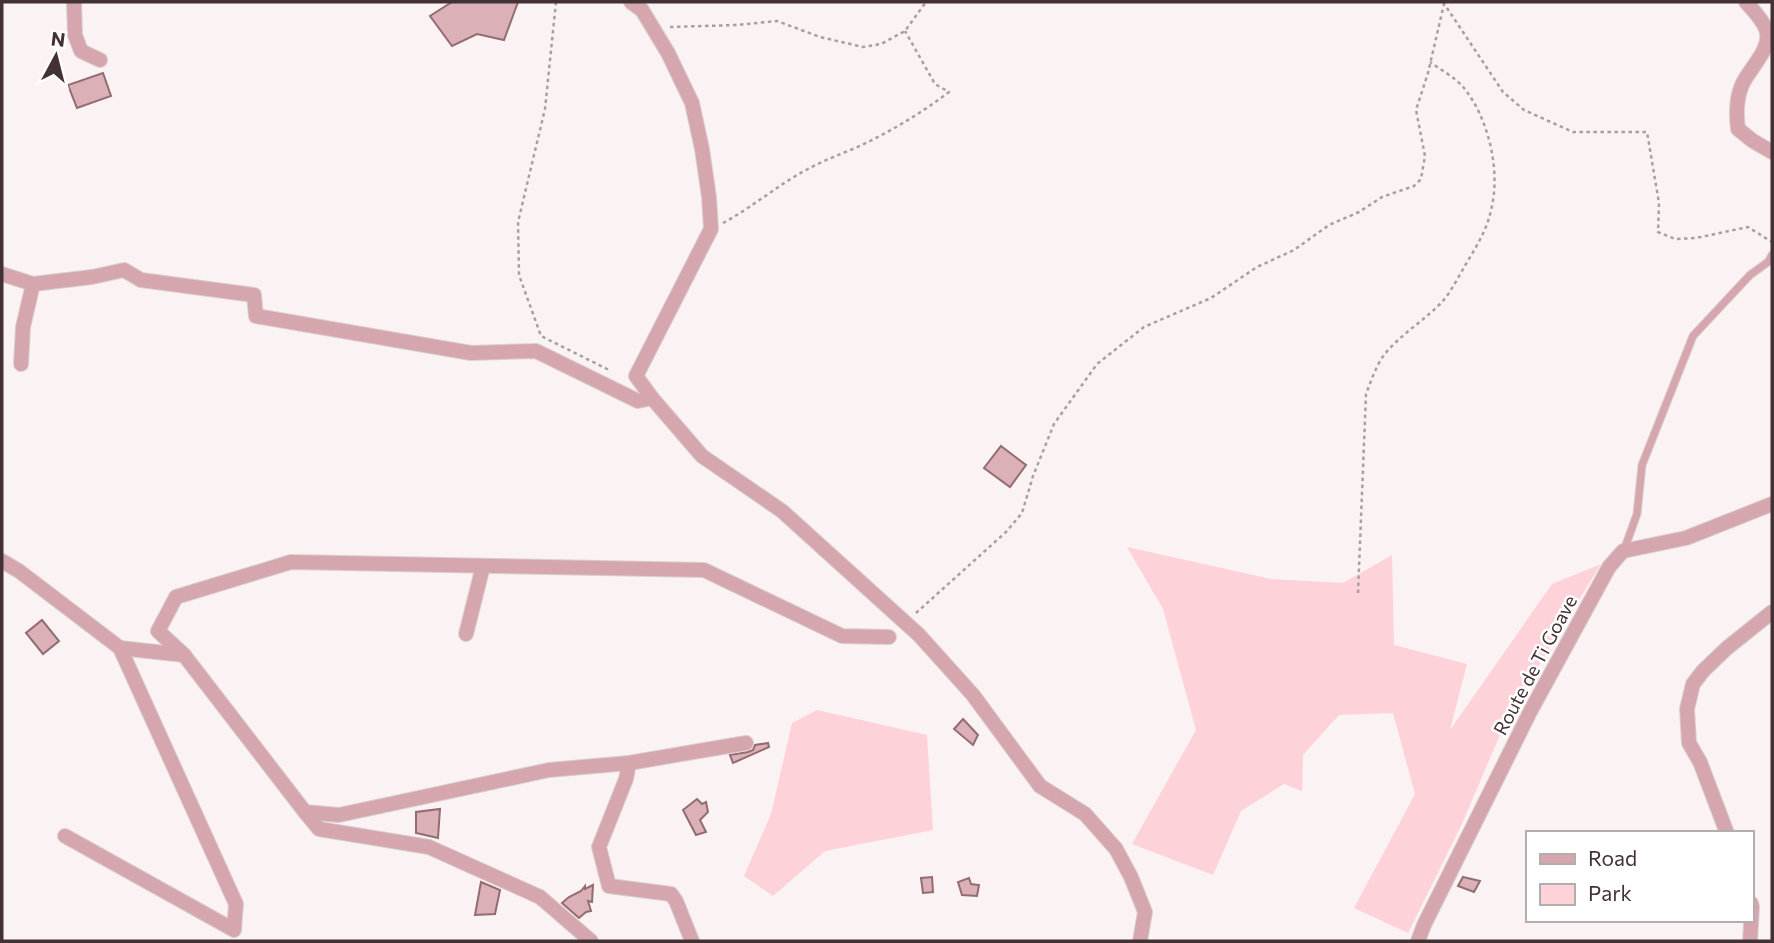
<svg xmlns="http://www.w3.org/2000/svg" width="1774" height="943" font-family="Commissioner,sans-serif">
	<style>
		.green { fill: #fed2d9 }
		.building { fill: #dbb1b7; stroke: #936c72; stroke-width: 2 }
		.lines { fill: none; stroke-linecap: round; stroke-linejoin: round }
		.lane-casing { stroke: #dacfd1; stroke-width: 9 }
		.street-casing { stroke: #dacfd1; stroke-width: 16 }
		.path { stroke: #aa9ea0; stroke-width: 2.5; stroke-dasharray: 3.5 3.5; stroke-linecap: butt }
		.lane { stroke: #d5a6ad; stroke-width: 7 }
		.street { stroke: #d5a6ad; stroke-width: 14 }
		.labels { text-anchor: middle; stroke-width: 5; stroke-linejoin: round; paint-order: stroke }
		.street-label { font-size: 19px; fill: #433235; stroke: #fff }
	</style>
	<rect width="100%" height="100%" fill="#fbf2f3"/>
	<g class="green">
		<path d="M1127,547l144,32 72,4 49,-28 2,90 73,19 -17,66 102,-146 49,-20 -93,152 -47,110 -53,107 -54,-25 61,-114 -22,-81 -54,2 -36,40 -1,36 -18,-7 -43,27 -28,64 -81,-31 64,-114 -33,-121z"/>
		<path d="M817,710l110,25 6,95 -108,21 -52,45 -29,-20 27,-62 21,-91z"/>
	</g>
	<g class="building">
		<path d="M452,2h66l-14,38 -27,-6 -25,12 -22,-30z"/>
		<path d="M103,73l8,23 -34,12 -9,-23z"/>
		<path d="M1001,446l25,19 -16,22 -26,-19z"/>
		<path d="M42,620l17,21 -16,13 -17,-21z"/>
		<path d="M963,719l15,16 -5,10 -19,-16z"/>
		<path d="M768,743l1,4 -36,16 -3,-8 18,-3 5,-2 2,-5z"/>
		<path d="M697,799l5,5 4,-2 2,10 -8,8 6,12 -10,3 -13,-25z"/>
		<path d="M440,809l-2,29 -22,-5v-21z"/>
		<path d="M932,877l1,15 -10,1 -2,-15z"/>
		<path d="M1463,877l17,4 -6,11 -16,-6z"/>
		<path d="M969,878l2,6 8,1 -2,11 -15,-1 -4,-13z"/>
		<path d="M481,882l19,8 -5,24 -20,1z"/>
		<path d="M593,885l-1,17 -4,-1 3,10 -5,1 -7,6 -17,-15 7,-6 12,-6 4,-5v3z"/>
	</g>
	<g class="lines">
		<defs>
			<path id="lane" d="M1624,550l13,-36 5,-49 51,-129 57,-61 18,-13 4,-7"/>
			<g id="street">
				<path d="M74,2l1,33 6,16 19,9"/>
				<path d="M631,2l11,8 26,43 24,50 10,46 7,48 2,32 -75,147 16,22 50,58 80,55 137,124 54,60 67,91 45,28 31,35 15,28 14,35 -5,29"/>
				<path d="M1746,2c7,8 16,17 20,27 7,20 -17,39 -24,56 -6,14 -6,29 -4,44l15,12 19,11"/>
				<path d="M2,274l31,10 -10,43 -2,37"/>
				<path d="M33,284l59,-7 32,-7 17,10 113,15 2,21 215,37 65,-2 102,50 14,-3"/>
				<path d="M2,561l17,10 101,77 116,256 -2,26 -169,-94"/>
				<path d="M466,634l17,-68"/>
				<path d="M120,648l64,7 121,157 34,3 210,-45 80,-7 117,-20"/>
				<path d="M184,655l-26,-24 18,-34 115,-35 413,8 138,66 47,1"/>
				<path d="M629,763l-3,16 -27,68 10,39 62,8 5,7 16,40"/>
				<path d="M305,812l14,17 110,18 111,50 51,44"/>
				<path d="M1727,833l-27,-71 -11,-19 -2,-34 6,-25 10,-13 24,-23 45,-36"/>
				<path d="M1418,941l6,-16 106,-213 79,-145 14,-16 63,-13 86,-34"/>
				<path d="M1750,941l2,-34 -1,-4"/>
			</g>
		</defs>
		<use href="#lane" class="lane-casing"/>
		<use href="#street" class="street-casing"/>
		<g class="path">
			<path d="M556,2l-11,107 -27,113 1,53 22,61 68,34"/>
			<path d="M1443,2l60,90 21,18 49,22h74l12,71 -1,29 17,7 21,-1 52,-11 24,15"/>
			<path d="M670,27l67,-2 40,-4 43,16 43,10 18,-3 24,-13 21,-29"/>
			<path d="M723,223c30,-16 57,-40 87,-55 20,-11 41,-17 60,-27 28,-14 54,-30 79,-49l-14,-8 -30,-53"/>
			<path d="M1358,593l8,-199c5,-13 10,-28 18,-39 16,-20 38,-33 56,-51 11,-11 18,-27 26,-40 10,-17 21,-34 25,-54 10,-38 -2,-91 -27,-122 -8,-10 -23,-18 -34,-26"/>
			<path d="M916,613l90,-81 16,-19 11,-37 21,-52 43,-60 47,-37 67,-29 46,-31 37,-17 35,-25 30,-13 23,-15 32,-11 7,-7 4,-23 -9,-46 12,-37 16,-69"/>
		</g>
		<use href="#lane" class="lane"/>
		<use href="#street" class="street"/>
	</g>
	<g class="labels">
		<g class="street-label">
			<text transform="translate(1535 665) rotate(-62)" y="7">Route de Ti Goave</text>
		</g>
	</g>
	<rect width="1774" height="943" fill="none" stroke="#433235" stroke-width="7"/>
	<rect x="1526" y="831" width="228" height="91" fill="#ffffff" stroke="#b4adae" stroke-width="2"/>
	<rect x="1540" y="854" width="35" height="10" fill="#d5a6ad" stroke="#b4adae" stroke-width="2"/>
	<text x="1588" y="866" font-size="21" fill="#433235">Road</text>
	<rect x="1540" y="884" width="35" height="21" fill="#fed2d9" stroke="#b4adae" stroke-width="2"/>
	<text x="1588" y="901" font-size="21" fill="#433235">Park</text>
	<g transform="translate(56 56) rotate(7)" stroke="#ffffff" stroke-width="5" paint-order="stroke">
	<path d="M0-5L12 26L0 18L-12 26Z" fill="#433235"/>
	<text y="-10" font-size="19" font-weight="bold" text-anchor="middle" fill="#433235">N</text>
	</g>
</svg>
